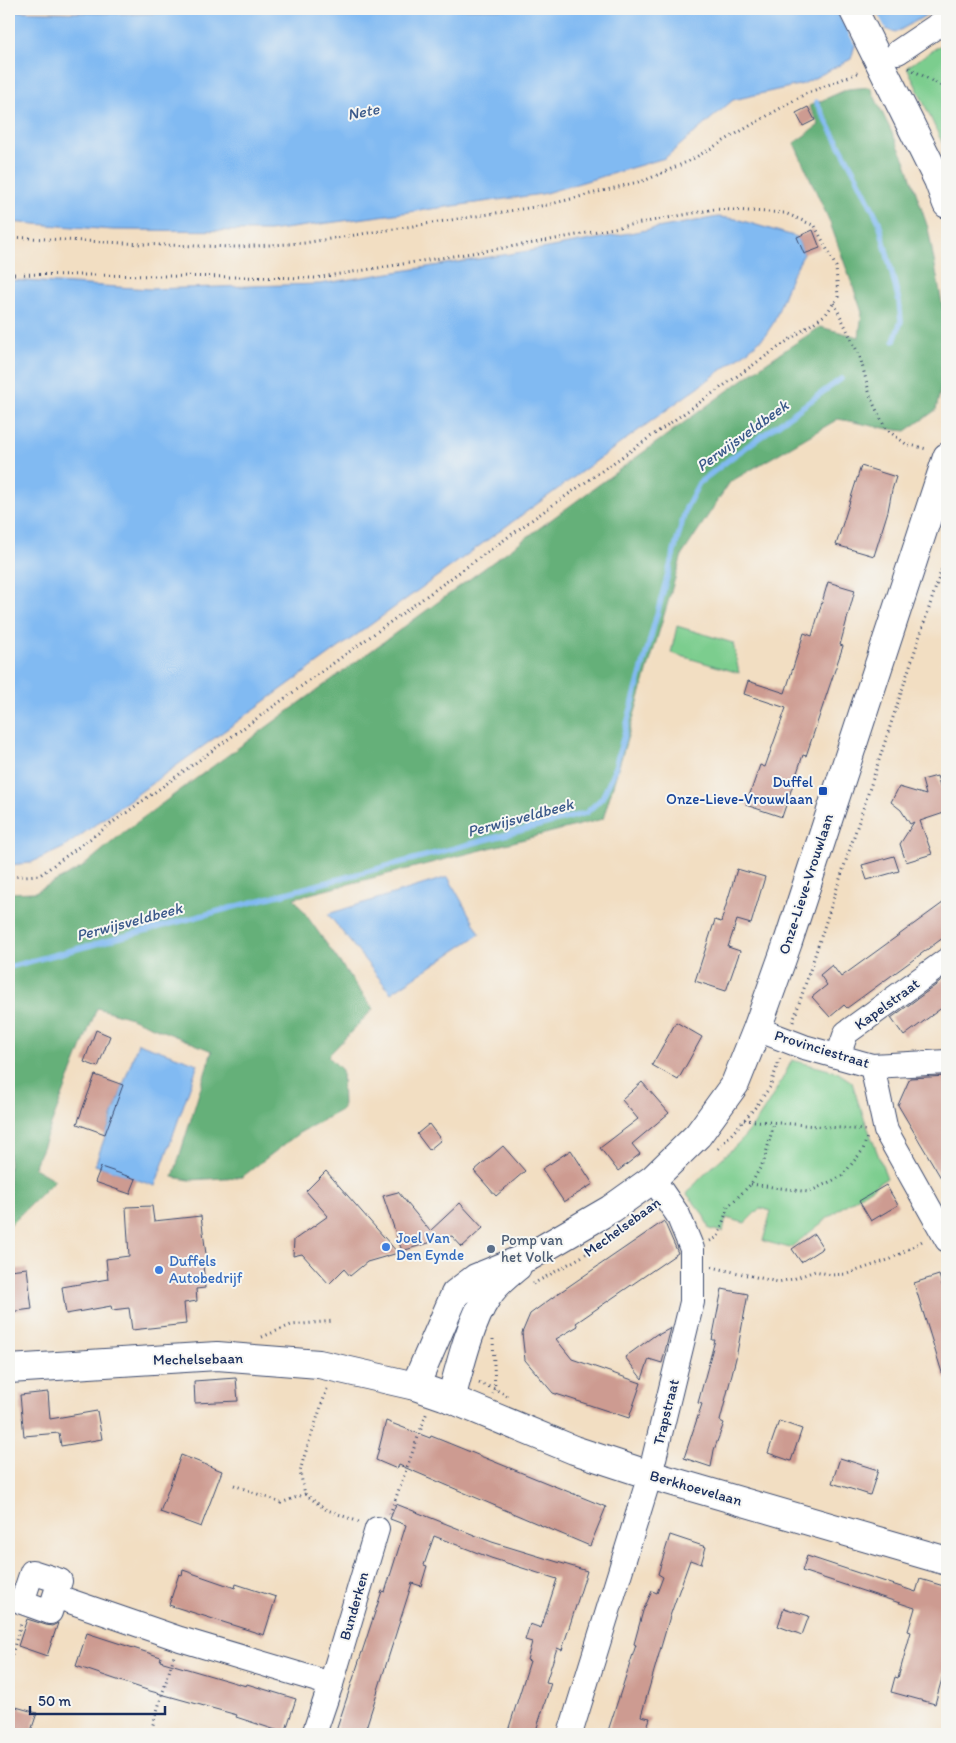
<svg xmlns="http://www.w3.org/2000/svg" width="956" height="1743" font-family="Itim,sans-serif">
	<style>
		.green { fill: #7ccd8e; stroke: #4c7e76 }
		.forest { fill: #65b079; stroke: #40706c }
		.water { fill: #81baf2; stroke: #4e74a8 }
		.pier { fill: #f2dec2 }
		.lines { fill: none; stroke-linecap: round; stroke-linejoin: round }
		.stream { stroke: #81baf2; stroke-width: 5.5 }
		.building { fill: #cd9b91 }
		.minor-casing { stroke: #3b496d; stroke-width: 26 }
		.major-casing { stroke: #3b496d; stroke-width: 30 }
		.path { stroke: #3b496d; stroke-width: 3; stroke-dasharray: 1 4; stroke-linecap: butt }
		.minor { stroke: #fff; stroke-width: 24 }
		.major { stroke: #fff; stroke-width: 28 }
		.transit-dot { fill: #1a4fb4; stroke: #f6f6f2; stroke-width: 2 }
		.shop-dot { fill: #3f7fe0; stroke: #f6f6f2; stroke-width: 2 }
		.service-dot { fill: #5c6f8a; stroke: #f6f6f2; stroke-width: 2 }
		.labels { text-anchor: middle; stroke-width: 4; stroke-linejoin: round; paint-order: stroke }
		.transit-label { font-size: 15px; fill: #164399; stroke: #f6f6f2; text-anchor: end }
		.street-label { font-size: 15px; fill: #1b2f5e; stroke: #f6f6f2 }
		.shop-label { font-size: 15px; fill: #366cbe; stroke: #f6f6f2; text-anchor: start }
		.service-label { font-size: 15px; fill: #4e5e75; stroke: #f6f6f2; text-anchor: start }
		.water-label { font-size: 16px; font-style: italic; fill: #3a598a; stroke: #f6f6f2 }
	</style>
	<rect width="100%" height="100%" fill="#f6f6f2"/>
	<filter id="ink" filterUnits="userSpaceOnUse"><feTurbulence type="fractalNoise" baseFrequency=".02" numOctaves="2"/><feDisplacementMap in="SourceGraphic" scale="10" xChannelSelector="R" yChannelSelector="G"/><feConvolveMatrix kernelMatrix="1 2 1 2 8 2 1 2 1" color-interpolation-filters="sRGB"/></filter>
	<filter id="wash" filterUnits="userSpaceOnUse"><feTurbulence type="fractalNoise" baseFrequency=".0096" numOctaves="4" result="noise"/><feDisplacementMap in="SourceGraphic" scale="20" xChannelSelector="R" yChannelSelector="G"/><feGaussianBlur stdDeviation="1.12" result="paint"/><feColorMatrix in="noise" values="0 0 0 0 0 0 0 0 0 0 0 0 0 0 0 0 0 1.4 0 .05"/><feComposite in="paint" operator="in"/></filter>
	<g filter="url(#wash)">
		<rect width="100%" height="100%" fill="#f2dec2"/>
		<g class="green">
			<path d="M947,41v112l-40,-86z"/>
			<path d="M677,626l56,17 6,30 -68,-20z"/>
			<path d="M792,1060l45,12 15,10 6,20 29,76 -49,32 -48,38 -27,-7 8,-30 -11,-3 -15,15 -19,-5 -3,14 -14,-3 -6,-15 -16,-20c15,-21 41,-39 58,-58 19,-23 34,-50 47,-76z"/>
		</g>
		<path class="forest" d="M870,87l35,73 23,68 17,92 -3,62 -6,28 -30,21c-23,-2 -45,-8 -68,-12l-108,63 -48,73 -79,264 -309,79 79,111 -45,47 14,14 1,39 -44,24 -57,44 -53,3 -16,-3 39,-126 -81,-33 -34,-10 -63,160 21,12 -46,46v-333l26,-1 46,-24 43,-36 55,-41 588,-429 53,-35 39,10 3,-25 -33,-92 -35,-77 25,-18 -10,-19 39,-17z"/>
		<g class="water">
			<path d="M262,9h675l-42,24 -9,-4 -31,16 -4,14 -48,25 -70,16 -68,58 -123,36 -273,37 -156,-1 -104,-8v-211l127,3z"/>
			<path d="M718,217l18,2 61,18 7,17 -13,23 -17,45 -10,15 -19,16 -682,495 -33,15 -21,2v-585l140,9 171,-5 221,-35z"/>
			<path d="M448,877l32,57 -89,59 -63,-79z"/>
			<path d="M138,1043l60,21 -43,122 -60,-21z"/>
		</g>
		<path class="pier" d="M836,9h39l11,20 -31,16z"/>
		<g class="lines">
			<g class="stream">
				<path d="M816,102l40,73 23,47 20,79 2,20 -7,20"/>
				<path d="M9,967l577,-154 16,-15 11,-23 73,-267 13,-25 32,-25 110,-79"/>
			</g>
		</g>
		<g id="blocks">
			<g class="building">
				<path d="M808,107l7,13 -12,6 -7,-13z"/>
				<path d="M813,230l7,18 -16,6 -7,-17z"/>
				<path d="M861,466l35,11 -4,13 -4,21 -14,45 -38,-11z"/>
				<path d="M828,582l27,8 -15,55 3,1 -37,110 -3,-1 -21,62 -36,-12 14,-40 5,2 21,-59 -42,-14 4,-13 37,12 19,-60 8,3z"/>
				<path d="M937,776l4,13 6,-2v25l-27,9 12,33 -26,8 -6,-18 14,-22 -4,2 -9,-14 -10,-8 8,-15 27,8 -4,-15z"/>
				<path d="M894,856l5,15 -32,9 -5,-15z"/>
				<path d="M737,869l28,8 -14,47 -14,-4 -9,27 12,4 -14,40 -31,-10 20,-61 6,2z"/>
				<path d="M947,900v35l-100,73 -3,-3 -14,12 -18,-20 15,-12 -7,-10 12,-10 9,12z"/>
				<path d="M947,977v27l-43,32 -13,-18z"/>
				<path d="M676,1022l26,15 -24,43 -26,-15z"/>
				<path d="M96,1030l14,6 -12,31 -14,-5z"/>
				<path d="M95,1075l28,10 -18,49 -28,-10z"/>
				<path d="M947,1076v112l-49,-83 12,-27z"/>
				<path d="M642,1082l27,31 -37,31 8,10 -22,17 -18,-23 38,-29 -16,-19z"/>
				<path d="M429,1124l12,16 -12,10 -12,-16z"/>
				<path d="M503,1146l22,25 -29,25 -22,-25z"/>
				<path d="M571,1150l22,34 -29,18 -22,-33z"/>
				<path d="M101,1167l35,12 -6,15 -35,-12z"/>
				<path d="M326,1171l72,82 -31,9 -17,14 -6,-7 -15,15 -27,-30 -9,2 1,-16 34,-24 -22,-25z"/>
				<path d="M886,1185l12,20 -27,16 -12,-20z"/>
				<path d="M398,1192l32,39 30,-28 23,25 -21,19 -10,-11 -50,15 -19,-55z"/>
				<path d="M152,1206l2,15 47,-5 6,46 -4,1 2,25 -9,1 1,12 -13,2 2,21 -54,6 -3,-22 -17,2 -1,-4 -45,8 -4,-27 46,-8 -2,-20 23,-3 -3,-49z"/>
				<path d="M664,1221l14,32 -102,70 2,3 -22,13 16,20 69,24 -12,35 -76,-25 -28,-33 -3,-27 8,-19 26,-19z"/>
				<path d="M814,1234l9,14 -22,14 -9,-13z"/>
				<path d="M27,1268l5,41 -23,3v-42z"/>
				<path d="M939,1275l8,26v78h-3l-30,-96z"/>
				<path d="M722,1289l26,5 -12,64 -16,63 4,2 -10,27 -3,17 -27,-9 18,-54 -4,-1 17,-63h-3z"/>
				<path d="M671,1328l-9,35 -13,-4 -7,20 -17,-22 33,-24v2z"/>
				<path d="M236,1378l2,23 -43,2 -1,-22z"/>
				<path d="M48,1392l2,27 47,-8 5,28 -41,7 -2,-13 -35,3 -4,-41z"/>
				<path d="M386,1421l44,17 1,-2 175,71 -16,39 -191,-81 -2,4 -21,-9z"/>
				<path d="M779,1421l23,8 -11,32 -23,-8z"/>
				<path d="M181,1455l41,16 -21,56 -41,-15z"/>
				<path d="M840,1458l38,12 -8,25 -38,-12z"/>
				<path d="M396,1504l96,38 95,29 -25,79 -5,-2 -11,34 5,1 -16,51h-28l23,-73 -3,-1 5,-18 -7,-2 5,-16 11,4 16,-49 -66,-21 -57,-22 -10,29 3,1 -6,20 -9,-3 -48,151h-29l47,-143 3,1 21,-67 -16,-6z"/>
				<path d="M670,1535l36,12 -5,17 -11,-4 -20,56 -29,100 9,2 -5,16h-38l29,-89 -2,-1 9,-33 9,-20 5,2 6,-16 -5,-3z"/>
				<path d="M807,1556l109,36 4,-13 27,8v73l-12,44 -44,-12 4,-15 3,1 13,-46 -3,-1 7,-23 -113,-37z"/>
				<path d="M183,1570l52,18 1,-4 40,13 -12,38 -95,-30 10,-31 3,1z"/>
				<path d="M784,1608l25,8 -7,19 -24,-9z"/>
				<path d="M27,1619l19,6 6,1 6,-3 -11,33 -29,-10z"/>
				<path d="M87,1633l74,24 -1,4 86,25 1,-2 49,15 -11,34 -49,-16 1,-2 -87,-24 -74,-25z"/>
				<path d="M9,1705l28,8 -7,21h-21z"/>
			</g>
		</g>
	</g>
	<g filter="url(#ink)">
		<use href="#blocks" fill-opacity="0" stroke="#3b496d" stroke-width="1"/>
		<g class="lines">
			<defs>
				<g id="minor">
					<path d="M898,52l49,-33"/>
					<path d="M757,1029l47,18 68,19 75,-4"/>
					<path d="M838,1056l8,-23 101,-73"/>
					<path d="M872,1066l14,65 61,109"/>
					<path d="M55,1596l-5,16 -28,-10 10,-30 28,9 -5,15 125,43 151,45"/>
					<path d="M314,1734l17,-50 46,-155"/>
					<path d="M570,1734l80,-259 42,-173v-53l-14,-34 -25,-36"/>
				</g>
				<g id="major">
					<path d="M853,9l85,171 9,24"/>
					<path d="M9,1369l208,-13 102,8 96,22 29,10 130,54 76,25 297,86"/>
					<path d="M415,1386l40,-92 21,-16 56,-23 79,-46 42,-30 45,-44 37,-51 22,-55 31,-87 159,-485"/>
					<path d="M451,1399c8,-29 19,-77 36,-102 8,-13 19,-21 30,-30"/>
				</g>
			</defs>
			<use href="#minor" class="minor-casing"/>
			<use href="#major" class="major-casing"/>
			<g class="path">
				<path d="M909,68l38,21"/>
				<path d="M9,237l152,8 76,2 67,-4 243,-38 99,-25 43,-19 116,-67 55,-22"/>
				<path d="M9,274l306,4 219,-35 181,-34 70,4 30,13 21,41 2,30 -12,17 -293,205 -493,356 -31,2"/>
				<path d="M834,303l26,54 11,42 15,30 20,15 21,5"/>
				<path d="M793,1022l154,-469"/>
				<path d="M744,1120l121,10"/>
				<path d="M718,1149l36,-40 16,-22 10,-29"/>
				<path d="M751,1184l58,8 33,-16 21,-26 4,-13"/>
				<path d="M710,1241l8,-4 10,-30 23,-23 13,-23 10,-38"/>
				<path d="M712,1267l66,15 15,-3 22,-8 17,4 15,-1 44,-15 33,-19"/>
				<path d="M533,1284l48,-27 32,-21"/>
				<path d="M262,1337l29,-12 43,-4"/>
				<path d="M493,1339l2,50 -2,5"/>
				<path d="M479,1383l16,6 12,7"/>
				<path d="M327,1389l-24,71 -3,12 5,22 20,15 34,13"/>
				<path d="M234,1485l47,18 24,-9"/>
				<path d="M390,1514l37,-102"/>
				<path d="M9,1664l12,-40"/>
				<path d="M150,1734l24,-78"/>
			</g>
			<use href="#minor" class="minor"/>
			<use href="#major" class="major"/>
		</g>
	</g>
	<rect class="transit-dot" x="818" y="786" width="10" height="10" rx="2.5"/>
	<g class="shop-dot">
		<circle cx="386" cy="1247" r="5"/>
		<circle cx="159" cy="1270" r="5"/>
	</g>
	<circle class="service-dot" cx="491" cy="1249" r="5"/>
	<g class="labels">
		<g class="transit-label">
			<text x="813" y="787">Duffel<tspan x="813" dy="17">Onze-Lieve-Vrouwlaan</tspan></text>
		</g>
		<g class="street-label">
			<text transform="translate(806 884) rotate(-72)" y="5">Onze-Lieve-Vrouwlaan</text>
			<text transform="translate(887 1004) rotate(-36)" y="5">Kapelstraat</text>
			<text transform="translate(822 1049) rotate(17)" y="5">Provinciestraat</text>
			<text transform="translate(622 1227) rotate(-36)" y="5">Mechelsebaan</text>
			<text transform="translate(198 1359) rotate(-1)" y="5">Mechelsebaan</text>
			<text transform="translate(666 1412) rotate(-76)" y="5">Trapstraat</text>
			<text transform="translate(696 1488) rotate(16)" y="5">Berkhoevelaan</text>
			<text transform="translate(354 1606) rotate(-74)" y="5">Bunderken</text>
		</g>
		<g class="shop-label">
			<text x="396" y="1243">Joel Van<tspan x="396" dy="17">Den Eynde</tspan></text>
			<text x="169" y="1266">Duffels<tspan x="169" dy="17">Autobedrijf</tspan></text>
		</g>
		<g class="service-label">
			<text x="501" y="1245">Pomp van<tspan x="501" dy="17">het Volk</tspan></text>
		</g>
		<g class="water-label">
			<text transform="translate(363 111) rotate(-11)" y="6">Nete</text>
			<text transform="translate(742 435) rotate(-36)" y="6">Perwijsveldbeek</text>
			<text transform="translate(520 817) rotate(-15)" y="6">Perwijsveldbeek</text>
			<text transform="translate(129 921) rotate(-15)" y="6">Perwijsveldbeek</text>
		</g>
	</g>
	<rect width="956" height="1743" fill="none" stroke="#f6f6f2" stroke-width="30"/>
	<path d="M30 1706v8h135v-8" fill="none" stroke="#1b2f5e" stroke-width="2.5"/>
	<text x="38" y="1706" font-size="15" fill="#1b2f5e" stroke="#f6f6f2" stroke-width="4" paint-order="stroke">50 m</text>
</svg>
